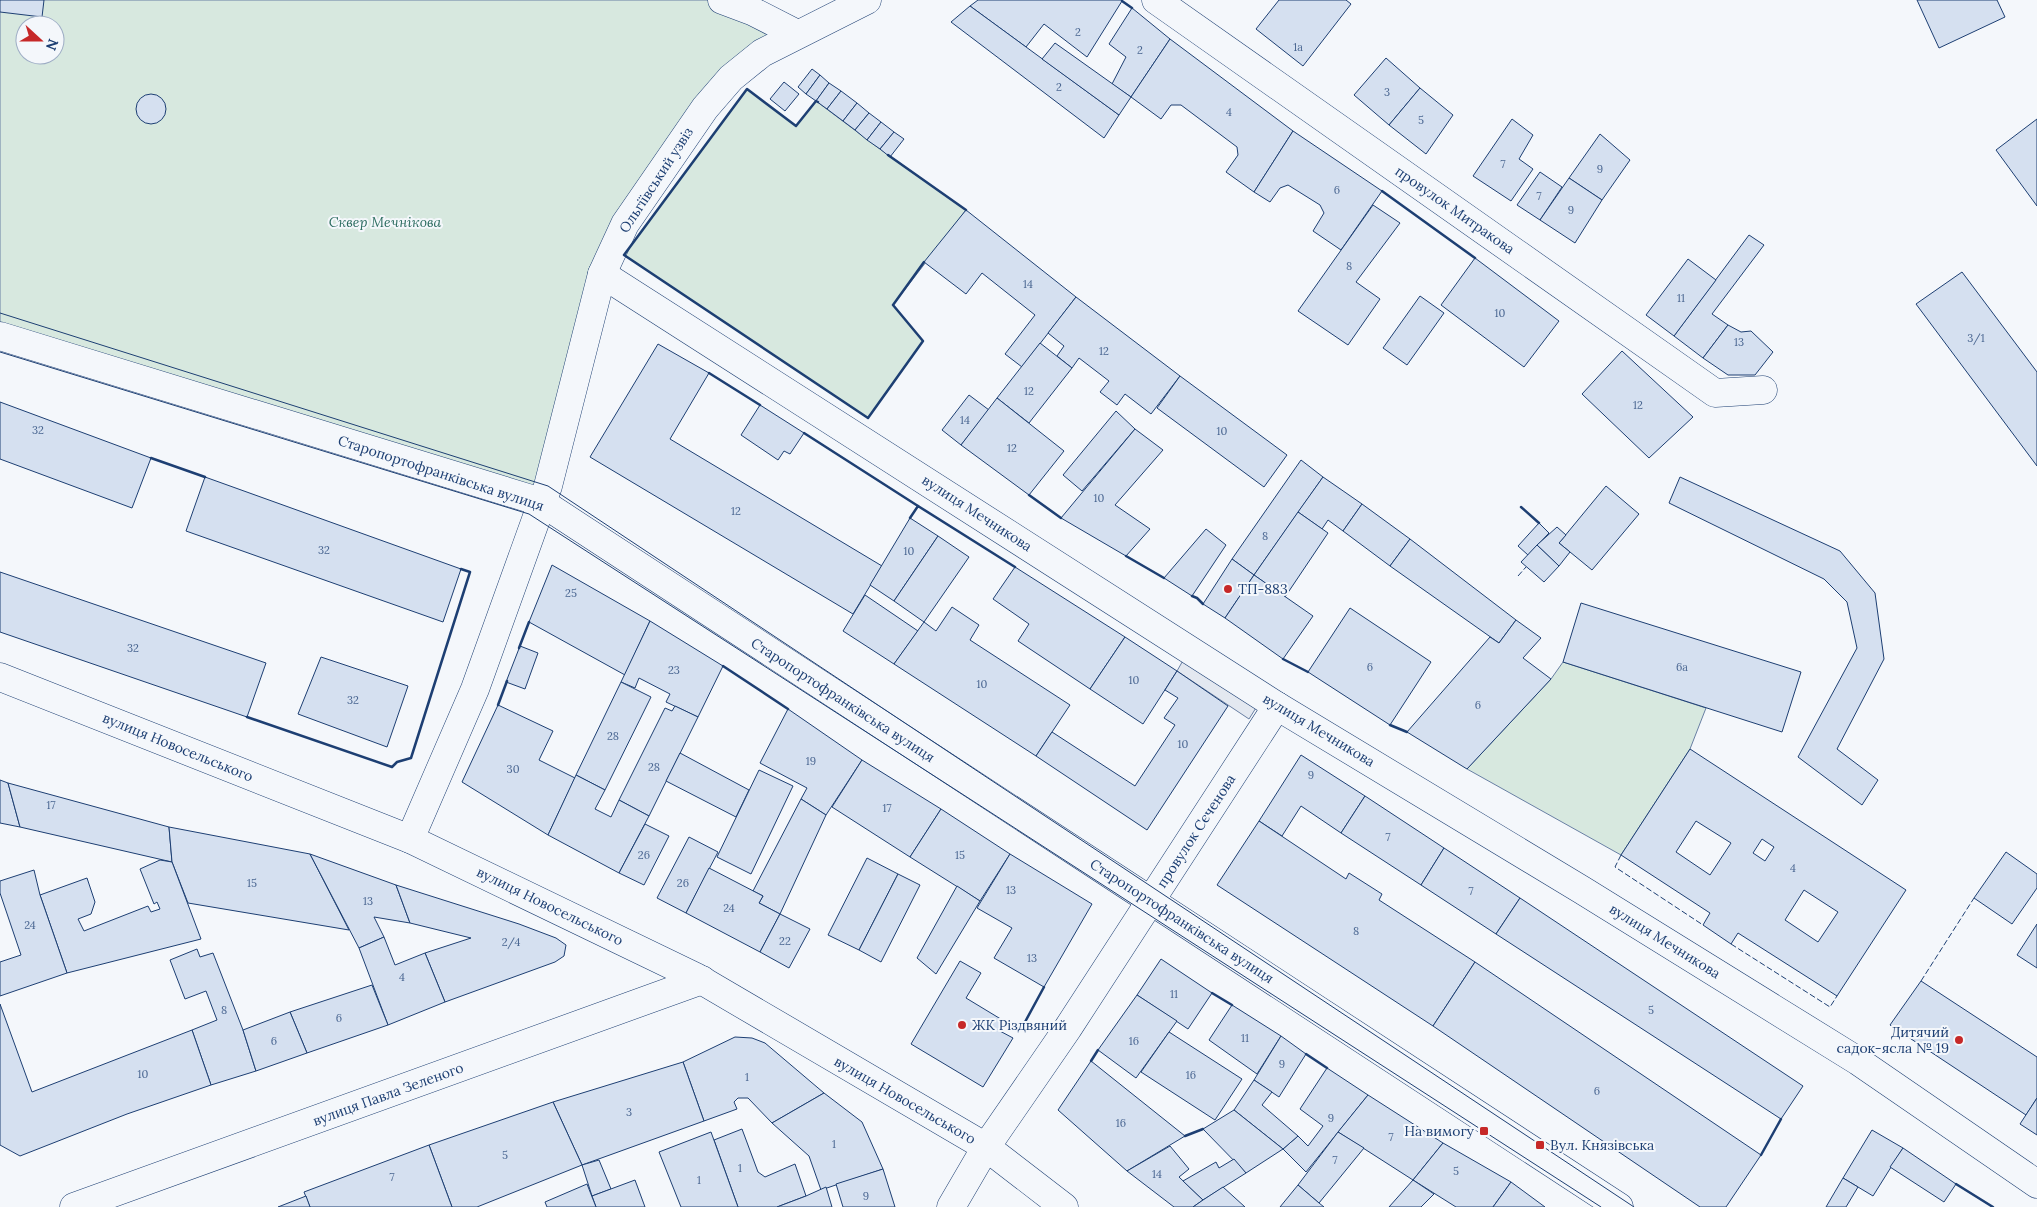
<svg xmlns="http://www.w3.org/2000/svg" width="2037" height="1207" font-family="Lora,serif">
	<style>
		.green { fill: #d7e8df; stroke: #687fa3; fill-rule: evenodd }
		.parking { fill: #e3e8f0; stroke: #687fa3 }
		.building { fill: #d5e0f0; stroke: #1d3f73; fill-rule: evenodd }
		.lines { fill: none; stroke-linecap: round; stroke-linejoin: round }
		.minor-casing { stroke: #1d3f73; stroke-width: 29 }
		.major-casing { stroke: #1d3f73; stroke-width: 29 }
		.minor { stroke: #f4f7fb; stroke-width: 28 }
		.major { stroke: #f4f7fb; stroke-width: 28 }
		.tram { stroke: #1d3f73; stroke-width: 1 }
		.fence { stroke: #1d3f73; stroke-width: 1; stroke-dasharray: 6 2.5; stroke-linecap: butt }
		.wall { stroke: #1d3f73; stroke-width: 2.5 }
		.poi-dot { fill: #c62828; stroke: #f4f7fb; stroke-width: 2 }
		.labels { text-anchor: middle; stroke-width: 4; stroke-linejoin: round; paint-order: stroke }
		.number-label { font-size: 11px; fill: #4b6792 }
		.street-label { font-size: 14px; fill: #1d3f73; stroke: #f4f7fb }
		.park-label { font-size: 14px; font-style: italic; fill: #2c6c60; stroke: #f4f7fb }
		.poi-label { font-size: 14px; fill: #1d3f73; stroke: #f4f7fb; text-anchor: start }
	</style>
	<rect width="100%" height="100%" fill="#f4f7fb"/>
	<g class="green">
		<path d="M0,0h722l75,34 -35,19 -137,171 -84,278 -541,-166zM25,25h30v30h-30z"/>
		<path d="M747,89l49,37 20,-25 64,48 86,61 -73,95 30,36 -55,77 -244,-163z"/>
		<path d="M1563,662l143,46 -16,41 -69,106 -154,-86 84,-90z"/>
	</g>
	<path class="parking" d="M1185,657l74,46 -10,16 -72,-48z"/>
	<g class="building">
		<path d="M0,0h44l-2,17 -42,-5z"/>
		<path d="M978,0h143l1,1 -35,56 -43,-33 -18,23 -56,-41z"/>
		<path d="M1279,0h67l5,4 -48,62 -47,-37z"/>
		<path d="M1917,0h80l8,17 -66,31z"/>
		<path d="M970,6l149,109 -15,23 -153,-116z"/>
		<path d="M1132,8l38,31 -39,58 -19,-13 14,-27 -17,-13z"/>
		<path d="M1170,39l123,92 -39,61 -28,-20 12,-17 -1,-8 -56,-42h-10l-10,14 -30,-22z"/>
		<path d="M1055,43l76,54 -12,18 -77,-56z"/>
		<path d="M1386,58l34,30 -31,37 -35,-30z"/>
		<path d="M812,69l8,6 -14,19 -8,-7z"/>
		<path d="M820,75l9,8 -13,18 -10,-7z"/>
		<path d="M784,82l15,12 -14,17 -15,-12z"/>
		<path d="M829,83l12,8 -14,18 -11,-8z"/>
		<path d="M1420,88l33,27 -27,39 -37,-29z"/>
		<path d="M841,91l16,12 -14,18 -16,-12z"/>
		<circle cx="151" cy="109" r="15"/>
		<path d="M857,103l12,10 -14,17 -12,-9z"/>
		<path d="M869,113l12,9 -14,18 -12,-10z"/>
		<path d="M1512,119l21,16 -14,24 14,10 -22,32 -38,-25z"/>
		<path d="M2037,119v87l-41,-56z"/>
		<path d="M881,122l13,10 -14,17 -13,-9z"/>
		<path d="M1293,131l89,60 -41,59 -28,-19 11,-18 -4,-8 -32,-20 -8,3 -10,14 -16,-10z"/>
		<path d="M894,132l10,7 -14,18 -10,-8z"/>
		<path d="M1600,134l30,26 -28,40 -33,-22z"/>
		<path d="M1540,172l22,15 -22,33 -23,-15z"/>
		<path d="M1569,178l33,22 -27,43 -35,-23z"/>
		<path d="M1373,205l27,18 -44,59 24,17 -32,46 -50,-34z"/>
		<path d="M966,210l110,87 -54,70 -17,-13 30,-39 -53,-42 -16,21 -42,-32z"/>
		<path d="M1749,235l15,10 -52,69 16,11 -25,33 -29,-22z"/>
		<path d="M1475,258l84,63 -35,46 -83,-62z"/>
		<path d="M1688,259l28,21 -42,56 -28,-21z"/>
		<path d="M1962,272l75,100v94l-121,-162z"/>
		<path d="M1420,296l24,17 -37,52 -24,-17z"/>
		<path d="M1076,297l104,79 -29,38 -26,-20 -8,11 -17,-13 9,-11 -30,-23 -7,10 -15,-12 7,-10 -16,-13z"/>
		<path d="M1728,325l13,7 10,-1 22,21 -18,23h-27l-25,-17z"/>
		<path d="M1040,343l32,25 -43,55 -32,-25z"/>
		<path d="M658,344l51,29 -39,66 212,127 -29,48 -263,-157z"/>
		<path d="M1622,351l71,66 -44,41 -67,-64z"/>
		<path d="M1180,376l107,79 -23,32 -107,-79z"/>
		<path d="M969,395l20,15 -28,35 -19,-15z"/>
		<path d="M997,398l67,53 -35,44 -68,-50z"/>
		<path d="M0,402l151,56 -19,50 -132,-49z"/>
		<path d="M760,405l44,28 -14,21 -6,-3 -6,9 -37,-25z"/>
		<path d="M1116,411l19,18 -53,62 -19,-16z"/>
		<path d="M1135,429l28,21 -48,55 35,24 -24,27 -65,-38z"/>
		<path d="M1301,460l22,17 -69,98 -22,-16z"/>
		<path d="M205,477l256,92 -18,53 -257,-91z"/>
		<path d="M1323,477l39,27 -19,27 -15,-11 -6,9 -24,-17z"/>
		<path d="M1680,477l160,74 35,42 9,66 -47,90 41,31 -16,25 -64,-48 59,-109 -10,-46 -23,-23 -155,-76z"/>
		<path d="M1606,486l33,28 -47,56 -33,-27z"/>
		<path d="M1362,504l48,35 -20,27 -47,-35z"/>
		<path d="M1298,512l30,21 -43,64 -31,-22z"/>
		<path d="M910,518l28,18 -44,65 -24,-16z"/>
		<path d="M1539,523l10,10 -21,22 -10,-9z"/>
		<path d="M1557,527l9,8 -7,8 11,9 -11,14 -22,-21z"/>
		<path d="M1206,529l20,16 -34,51 -28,-18z"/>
		<path d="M938,536l31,21 -45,65 -30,-21z"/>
		<path d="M1410,539l106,81 -17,23 -109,-77z"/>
		<path d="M1537,545l22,21 -15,16 -23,-20z"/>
		<path d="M1232,559l22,16 -29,43 -22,-14z"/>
		<path d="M552,565l98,56 -25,54 -96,-53z"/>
		<path d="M1015,567l110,70 -35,52 -72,-48 11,-17 -36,-25z"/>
		<path d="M0,572l266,91 -19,54 -247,-85z"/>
		<path d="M1254,575l59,41 -30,43 -58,-41z"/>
		<path d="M865,595l53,36 -24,33 -51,-33z"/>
		<path d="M1581,603l220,69 -19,60 -219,-70z"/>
		<path d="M952,607l27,18 -9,15 100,65 -34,51 -142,-92 30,-42 12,9z"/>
		<path d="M1350,608l81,54 -41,63 -82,-53z"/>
		<path d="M1516,620l25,18 -18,20 28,21 -84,90 -60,-37 83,-95 9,6z"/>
		<path d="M650,621l73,45 -25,51 -32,-15 4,-8 -31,-16 -4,10 -14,-6z"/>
		<path d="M1125,637l52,34 -34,53 -53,-35z"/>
		<path d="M520,646l18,7 -13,36 -19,-7z"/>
		<path d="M321,657l87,29 -21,61 -89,-33z"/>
		<path d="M1177,671l51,35 -81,124 -111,-74 16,-24 83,54 40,-61 -11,-7 14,-20 -13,-8z"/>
		<path d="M621,682l30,15 -46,93 -29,-15z"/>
		<path d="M498,705l55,26 -14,29 36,18 -27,57 -86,-53z"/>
		<path d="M675,706l23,11 -49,99 -30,-16 46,-92 7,3z"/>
		<path d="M788,709l74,51 -36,55 -25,-16 6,-11 -47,-25z"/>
		<path d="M1690,749l216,141 -69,106 -99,-63 -7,11 -28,-19 7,-12 -89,-58zM1696,821l35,22 -21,32 -34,-23zM1762,839l12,8 -9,14 -12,-8zM1804,890l34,22 -20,30 -33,-22z"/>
		<path d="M680,753l69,37 -13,27 -70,-36z"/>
		<path d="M1301,755l64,41 -24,37 -40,-27 -19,30 -23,-15z"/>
		<path d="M862,760l79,49 -31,48 -78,-50z"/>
		<path d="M759,770l34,16 -42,88 -34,-17z"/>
		<path d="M576,775l29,15 -10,19 16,8 8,-17 30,16 -30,57 -71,-38z"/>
		<path d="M0,780l8,3 12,44 -20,-4z"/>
		<path d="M8,783l161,44 3,35 -152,-35z"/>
		<path d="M1365,796l79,52 -23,37 -80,-52z"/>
		<path d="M801,799l25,16 -46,99 -21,-11 4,-7 -10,-5z"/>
		<path d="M941,809l69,45 -30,47 -70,-44z"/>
		<path d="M1259,821l87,58 3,-6 33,21 -3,6 96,62 -42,64 -216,-141z"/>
		<path d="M645,824l24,12 -25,49 -25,-12z"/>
		<path d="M169,827l141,27 39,76 -161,-27 -16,-41z"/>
		<path d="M689,837l29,15 -32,61 -29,-15z"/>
		<path d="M1444,848l76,50 -24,36 -75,-49z"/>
		<path d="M2006,852l31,22v14l-25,36 -38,-26z"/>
		<path d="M310,854l86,31 14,38 -36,-6 10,20 -25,11z"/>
		<path d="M1010,854l82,50 -48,83 -50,-29 18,-30 -35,-20z"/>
		<path d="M867,858l31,16 -39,76 -31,-15z"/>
		<path d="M160,860l12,2 29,77 -134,34 -27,-78 47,-17 8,24 -4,12 -13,5 6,12 64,-25 3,6 9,-3 -3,-7 -3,2 -14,-35z"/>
		<path d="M709,868l54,28 -4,7 21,11 -20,38 -74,-39z"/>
		<path d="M34,870l6,25 27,78 -67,23v-34l21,-7 -21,-62v-12z"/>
		<path d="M898,874l22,11 -39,77 -22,-12z"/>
		<path d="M396,885l123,39 37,14 10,7 -2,11 -9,6 -110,40 -20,-49 46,-15 -61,-15z"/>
		<path d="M957,886l23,15 -44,73 -19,-16z"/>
		<path d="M1520,898l283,188 -22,33 -285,-185z"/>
		<path d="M780,914l30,15 -21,39 -29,-16z"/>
		<path d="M2037,924v44l-20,-13z"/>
		<path d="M384,937l11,28 30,-12 20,49 -57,23 -29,-77z"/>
		<path d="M197,949l3,8 13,-4 30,77 13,41 -45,14 -19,-55 25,-10 -11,-29 -21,8 -15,-39z"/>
		<path d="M1161,959l51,34 -24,36 -51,-34z"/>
		<path d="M960,961l21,12 -15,25 38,23 -6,9 15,8 -30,49 -72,-43z"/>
		<path d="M1475,962l286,193 -35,52h-26l-267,-181z"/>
		<path d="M1921,981l116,76v41l-11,17 -136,-90z"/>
		<path d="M372,985l16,40 -81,28 -17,-41z"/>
		<path d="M1137,995l40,26 -41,57 -38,-28z"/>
		<path d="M0,1004l32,88 160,-62 19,55 -84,29 -107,42 -20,-11z"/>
		<path d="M1232,1005l49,31 -24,38 -48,-34z"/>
		<path d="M290,1012l17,41 -51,18 -13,-41z"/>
		<path d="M1169,1032l73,47 -27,41 -74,-48z"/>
		<path d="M1281,1036l25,18 -27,43 -25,-17z"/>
		<path d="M735,1037l17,1 13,5 59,50 -52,30 -24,-25h-10l-4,4 3,7 -33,12 -21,-59z"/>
		<path d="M1091,1061l94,75 -58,35 -69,-61z"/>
		<path d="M683,1062l21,59 -122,44 -29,-63z"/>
		<path d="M1327,1068l41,27 -62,77 -23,-23 15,-13 10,10 15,-20 -23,-17z"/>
		<path d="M1254,1080l18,12 -10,13 36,31 -15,13 -49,-39z"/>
		<path d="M824,1093l38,29 21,47 -62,21 -12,-34 -37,-33z"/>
		<path d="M1368,1095l75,48 -30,37 -75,-48z"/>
		<path d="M2037,1098v37l-17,-11z"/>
		<path d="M553,1102l29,63 -105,42h-25l-23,-62z"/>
		<path d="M1234,1110l49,39 -37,24 -43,-44z"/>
		<path d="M742,1129l16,43 7,5 30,-13 11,32 -29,11h-39l-24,-67z"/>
		<path d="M1872,1130l31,18 -30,48 -30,-18z"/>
		<path d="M711,1132l27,75h-57l-22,-55z"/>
		<path d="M1338,1132l26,16 -45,55 -21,-18z"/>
		<path d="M1443,1143l68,39 -18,25h-37l-43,-27z"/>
		<path d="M429,1145l23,62h-142l-6,-15z"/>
		<path d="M1170,1146l19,23 -10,8 24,23 -10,7h-19l-47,-36z"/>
		<path d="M1903,1148l53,36 -12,18 -54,-35z"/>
		<path d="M1234,1159l12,14 -43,27 -20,-19 33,-19 3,6z"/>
		<path d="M599,1160l12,29 -19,7 -10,-31z"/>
		<path d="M883,1169l12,38h-52l-7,-23z"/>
		<path d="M1843,1178l15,9 -12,20h-20z"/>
		<path d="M635,1180l10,27h-49l-4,-11z"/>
		<path d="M1413,1180l21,14 -13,13h-32z"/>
		<path d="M1511,1182l34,25h-52z"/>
		<path d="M587,1184l9,23h-49l-2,-5z"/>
		<path d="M1298,1185l21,18 5,4h-44z"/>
		<path d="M826,1187l6,20h-55l29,-11z"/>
		<path d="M1223,1187l22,20h-52l10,-7z"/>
		<path d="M306,1196l4,11h-32z"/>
	</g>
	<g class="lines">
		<defs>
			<g id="minor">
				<path d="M722,0l32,12 43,22"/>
				<path d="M1156,0l559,393 48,-3"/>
				<path d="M602,274l675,432 305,184 276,171 179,123"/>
				<path d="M0,677l410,162 286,138 290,170 78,60"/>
				<path d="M410,839l65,-150 73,-203 54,-212 23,-50 80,-116 26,-30 31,-25 105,-53"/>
				<path d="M74,1207l628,-227"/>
				<path d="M951,1207l35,-60 82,-119 209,-322"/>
			</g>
			<path id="major" d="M0,336l541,166 1078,705"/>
		</defs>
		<use href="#minor" class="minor-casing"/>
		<use href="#major" class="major-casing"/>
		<use href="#minor" class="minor"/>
		<use href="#major" class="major"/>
		<g class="tram">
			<path d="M0,313l548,173 1086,721"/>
			<path d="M0,352l529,162 1072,693"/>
		</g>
		<g class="fence">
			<path d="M1518,576l8,-9"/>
			<path d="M1621,855l-6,12 88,58"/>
			<path d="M1731,944l99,63 7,-11"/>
			<path d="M1921,981l53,-83"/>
		</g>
		<g class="wall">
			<path d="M1122,1l10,7"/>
			<path d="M818,102l-2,-1 -20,25 -49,-37 -123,166 244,163 55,-77 -30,-36 31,-43"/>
			<path d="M888,155l78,55"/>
			<path d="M1382,191l93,67"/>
			<path d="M709,373l51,32"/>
			<path d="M804,433l114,73"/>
			<path d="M151,458l54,19"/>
			<path d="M1029,495l32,23"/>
			<path d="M1521,507l18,16"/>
			<path d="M910,518l8,-12 97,61"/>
			<path d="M1126,556l38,22"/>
			<path d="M1192,596l5,2 6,6"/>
			<path d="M519,648l10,-26"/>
			<path d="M1283,659l25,13"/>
			<path d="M723,666l65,43"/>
			<path d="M498,705l9,-24"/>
			<path d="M247,717l145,50 5,-5 14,-4 59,-186 -9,-3"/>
			<path d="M1390,725l17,7"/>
			<path d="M1212,993l20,12"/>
			<path d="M1025,1022l19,-35"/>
			<path d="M1306,1054l21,14"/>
			<path d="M1091,1061l7,-11"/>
			<path d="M1185,1136l18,-7"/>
			<path d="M1761,1155l20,-36"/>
			<path d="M1956,1184l37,23"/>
		</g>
	</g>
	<g class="poi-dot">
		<circle cx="1228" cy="589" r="5"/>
		<circle cx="962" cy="1025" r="5"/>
		<circle cx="1959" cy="1040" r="5"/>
		<rect x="1479" y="1126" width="10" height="10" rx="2.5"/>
		<rect x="1535" y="1140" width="10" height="10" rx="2.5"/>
	</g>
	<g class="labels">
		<g class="number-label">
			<text x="1078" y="36">2</text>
			<text x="1298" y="51">1а</text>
			<text x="1140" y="54">2</text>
			<text x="1059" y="91">2</text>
			<text x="1387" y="96">3</text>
			<text x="1229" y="116">4</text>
			<text x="1421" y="124">5</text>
			<text x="1503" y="168">7</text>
			<text x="1600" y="173">9</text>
			<text x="1337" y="194">6</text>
			<text x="1539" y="200">7</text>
			<text x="1571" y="214">9</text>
			<text x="1349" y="270">8</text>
			<text x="1028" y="288">14</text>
			<text x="1681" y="302">11</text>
			<text x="1500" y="317">10</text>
			<text x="1976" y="342">3/1</text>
			<text x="1739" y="346">13</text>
			<text x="1104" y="355">12</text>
			<text x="1029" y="395">12</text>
			<text x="1638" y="409">12</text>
			<text x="965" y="424">14</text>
			<text x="38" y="434">32</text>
			<text x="1222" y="435">10</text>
			<text x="1012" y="452">12</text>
			<text x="1099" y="502">10</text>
			<text x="736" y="515">12</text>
			<text x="1265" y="540">8</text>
			<text x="324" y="554">32</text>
			<text x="909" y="555">10</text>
			<text x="571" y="597">25</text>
			<text x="133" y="652">32</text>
			<text x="1370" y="671">6</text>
			<text x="1682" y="671">6а</text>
			<text x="674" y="674">23</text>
			<text x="1134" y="684">10</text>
			<text x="982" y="688">10</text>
			<text x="353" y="704">32</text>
			<text x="1478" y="709">6</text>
			<text x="613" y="740">28</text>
			<text x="1183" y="748">10</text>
			<text x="811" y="765">19</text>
			<text x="654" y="771">28</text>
			<text x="513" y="773">30</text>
			<text x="1311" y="779">9</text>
			<text x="51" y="809">17</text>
			<text x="887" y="812">17</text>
			<text x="1388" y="841">7</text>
			<text x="644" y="859">26</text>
			<text x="960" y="859">15</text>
			<text x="1793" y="872">4</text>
			<text x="252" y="887">15</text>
			<text x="683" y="887">26</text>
			<text x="1011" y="894">13</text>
			<text x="1471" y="895">7</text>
			<text x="368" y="905">13</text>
			<text x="729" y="912">24</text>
			<text x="30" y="929">24</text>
			<text x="1356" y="935">8</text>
			<text x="785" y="945">22</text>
			<text x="511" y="946">2/4</text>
			<text x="1032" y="962">13</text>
			<text x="402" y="981">4</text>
			<text x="1174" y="998">11</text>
			<text x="224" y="1014">8</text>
			<text x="1651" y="1014">5</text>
			<text x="339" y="1022">6</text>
			<text x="1245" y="1042">11</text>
			<text x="274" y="1045">6</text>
			<text x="1134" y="1045">16</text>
			<text x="1282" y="1068">9</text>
			<text x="143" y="1078">10</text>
			<text x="1191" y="1079">16</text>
			<text x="747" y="1081">1</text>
			<text x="1597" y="1095">6</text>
			<text x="629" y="1116">3</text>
			<text x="1331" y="1122">9</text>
			<text x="1121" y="1127">16</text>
			<text x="1391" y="1141">7</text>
			<text x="834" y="1148">1</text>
			<text x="505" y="1159">5</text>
			<text x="1335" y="1164">7</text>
			<text x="740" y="1172">1</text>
			<text x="1456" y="1175">5</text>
			<text x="1157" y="1178">14</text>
			<text x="392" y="1181">7</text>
			<text x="699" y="1184">1</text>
			<text x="866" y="1200">9</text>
		</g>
		<g class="street-label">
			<text transform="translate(656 180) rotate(-57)" y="5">Ольгіївський узвіз</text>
			<text transform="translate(1455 210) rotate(35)" y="5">провулок Митракова</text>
			<text transform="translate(441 473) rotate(18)" y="5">Старопортофранківська вулиця</text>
			<text transform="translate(977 513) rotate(33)" y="5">вулиця Мечникова</text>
			<text transform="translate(843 700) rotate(33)" y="5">Старопортофранківська вулиця</text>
			<text transform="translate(1319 730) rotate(31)" y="5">вулиця Мечникова</text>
			<text transform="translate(178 747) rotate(22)" y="5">вулиця Новосельського</text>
			<text transform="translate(1196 831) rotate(-57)" y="5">провулок Сєченова</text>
			<text transform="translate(550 906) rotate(26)" y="5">вулиця Новосельського</text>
			<text transform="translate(1182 921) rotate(33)" y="5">Старопортофранківська вулиця</text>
			<text transform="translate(1665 941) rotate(32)" y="5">вулиця Мечникова</text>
			<text transform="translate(388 1094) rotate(-20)" y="5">вулиця Павла Зеленого</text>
			<text transform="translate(905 1100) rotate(30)" y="5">вулиця Новосельського</text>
		</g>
		<g class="park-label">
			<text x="385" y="227">Сквер Мечнікова</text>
		</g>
		<g class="poi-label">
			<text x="1238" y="594">ТП-883</text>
			<text x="972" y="1030">ЖК Різдвяний</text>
			<text x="1949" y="1037" text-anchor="end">Дитячий<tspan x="1949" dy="16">садок-ясла № 19</tspan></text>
			<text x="1474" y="1136" text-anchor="end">На вимогу</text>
			<text x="1550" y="1150">Вул. Князівська</text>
		</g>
	</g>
	<g transform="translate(40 40) rotate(111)"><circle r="24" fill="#f4f7fb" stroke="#9eadc5"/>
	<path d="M0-4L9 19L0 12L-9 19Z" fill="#c62828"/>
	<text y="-8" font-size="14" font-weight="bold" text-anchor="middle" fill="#1d3f73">N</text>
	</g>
</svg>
